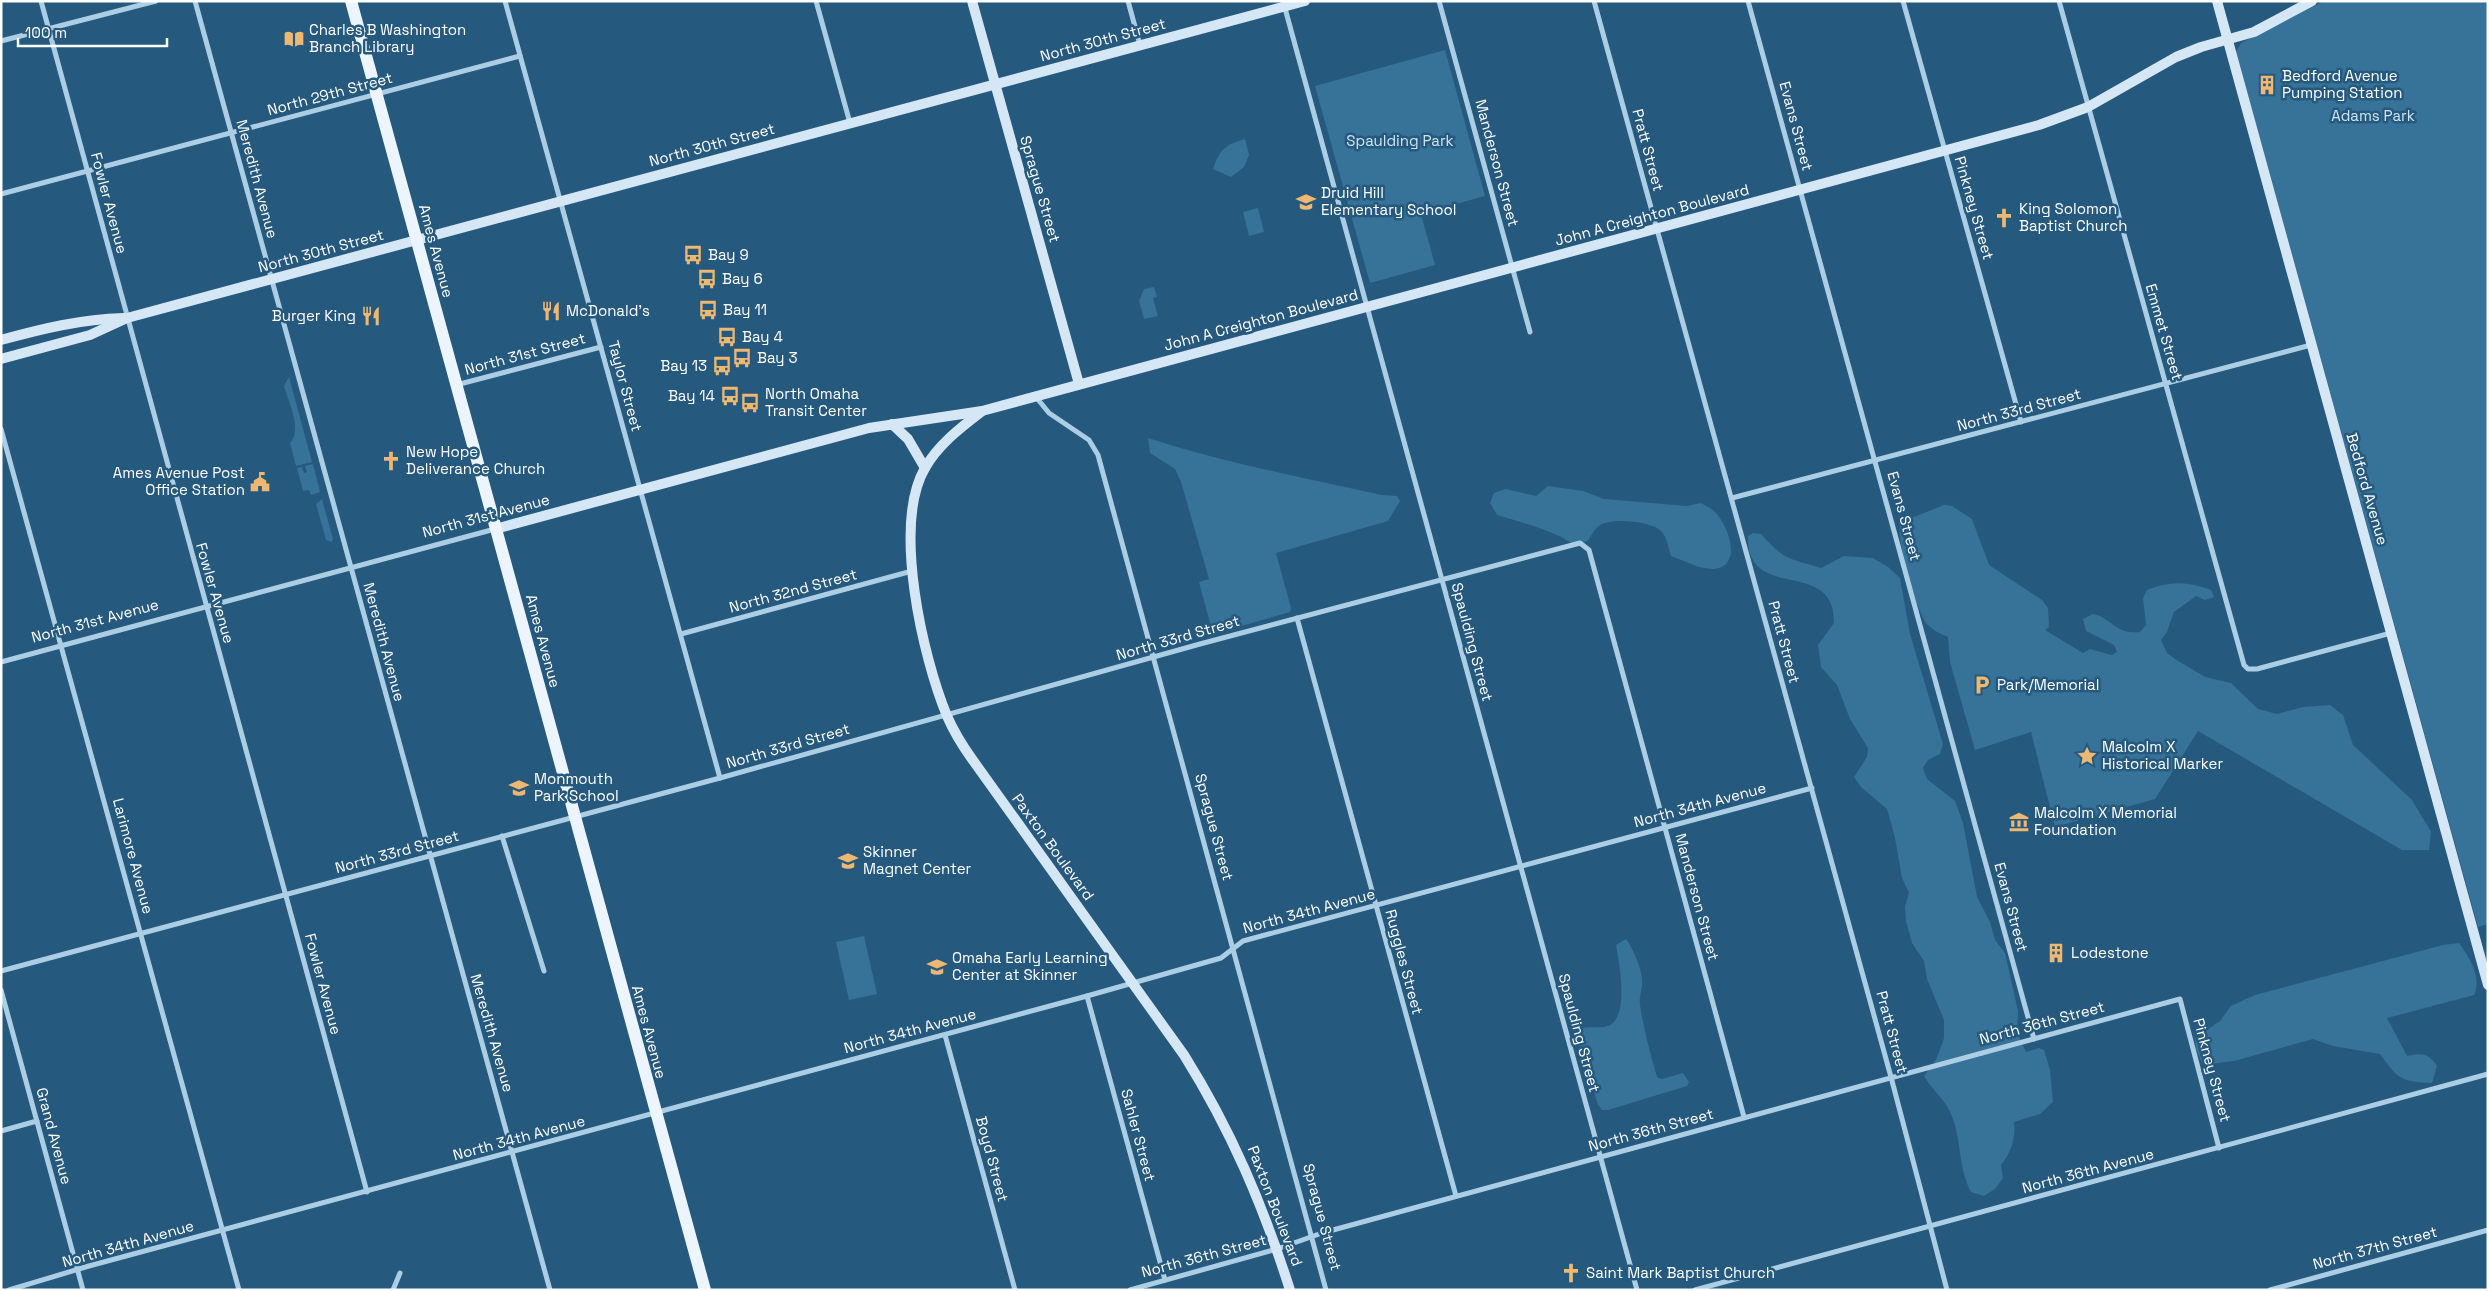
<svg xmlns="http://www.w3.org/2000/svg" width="2489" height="1291" font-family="'Space Grotesk',sans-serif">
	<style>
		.green { fill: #377299 }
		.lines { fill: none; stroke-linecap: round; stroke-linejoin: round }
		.street { stroke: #accee5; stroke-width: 5 }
		.secondary { stroke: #d5e7f5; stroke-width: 10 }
		.primary { stroke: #ecf5fd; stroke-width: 12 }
		.labels { text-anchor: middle; stroke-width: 5; stroke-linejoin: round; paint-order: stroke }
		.poi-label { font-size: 15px; fill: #fff; stroke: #26597e; text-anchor: start }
		.street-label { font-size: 15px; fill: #fff; stroke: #26597e }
		.park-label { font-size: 15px; fill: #cfe5f4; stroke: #26597e }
	</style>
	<rect width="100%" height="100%" fill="#26597e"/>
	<g class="green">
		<path d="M2324,1h164v923l-10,3 -242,-875 5,-9z"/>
		<path d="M1445,50l40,146 -64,18 14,51 -65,18 -55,-197z"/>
		<path d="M1245,139l4,16 -5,12 -13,10 -18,-8c6,-19 13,-25 32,-30z"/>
		<path d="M1258,208l6,24 -15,4 -6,-24z"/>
		<path d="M1154,287l3,10 -4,1 5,18 -14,3 -5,-18 5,-12z"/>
		<path d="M289,377l23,85 -16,4 -6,-23c13,-13 -2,-42 -6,-57z"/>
		<path d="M1148,438c76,25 155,39 233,57l16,1 3,5 -12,20 -112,32 15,55 -1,4 -77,22 -14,-52 10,-3 -28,-97 -6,-13 -25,-16z"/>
		<path d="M313,464l7,28 -9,3 -2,-5 -6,1 -6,-23 5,-1 2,6 3,-1 -2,-6z"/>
		<path d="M1548,486l35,5 21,8 83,7 14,-3c4,3 10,5 13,8 15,14 30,57 -2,58 -13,0 -29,-9 -41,-13 -3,-9 -4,-19 -10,-25 -9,-10 -52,-14 -62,-5 -12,9 -5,19 -26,17 -5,-1 -9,-5 -14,-7 -20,-9 -42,-15 -62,-21l-7,-12 4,-10 12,-4 30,7z"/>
		<path d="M322,499l11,40 -1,3 -6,-2 -10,-36z"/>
		<path d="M1944,505l8,1 20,13 17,46 53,35 6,8 1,19 -4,3 38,23 7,-4 22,6 5,-3 -3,-7 -28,-14 -3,-12 10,-5c18,3 22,21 47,18l6,-7 -3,-27 4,-8c22,-9 41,-9 64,0l3,7 -9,3 -9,-4 -22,16 -7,20 -6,8 6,13 8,6 30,18 26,6 27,26 19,5 26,-7 27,-2 13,10 10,30 59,55 19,32 -2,18h-27l-204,-119 -43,68 -100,28 -24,-95 -56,18 -25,-88 -2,-25c-7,-3 -14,-6 -20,-12 -11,-11 -31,-84 -28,-99l4,-5z"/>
		<path d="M1753,533l8,1c24,27 27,24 60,34l23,-12 29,2 15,9 12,11 10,56 33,110 -3,10 -12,6 -5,8 4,11 28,22 8,22 14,74 13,25 5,18 10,13 13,58 -1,21 9,20 13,-4 5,2 6,20 3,32 -13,12 -26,8c2,17 -3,30 -13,43l2,13 -8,11 -11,7 -13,-4c-13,-24 -9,-52 -20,-78 -6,-15 -19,-24 -27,-38l13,-18 7,-20v-18l-17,-41 -3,-18 -12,-18 -6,-22 -1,-14 4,-14 -7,-15 -7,-40 -8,-29 -26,-22 -7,-10 13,-20 1,-9 -18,-29 -13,-34 -16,-18 -3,-22 16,-22c1,-58 -66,-30 -82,-65 -4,-7 -4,-15 -4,-22z"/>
		<path d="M864,936l13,58 -28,6 -13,-58z"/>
		<path d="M1626,939c8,11 18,34 16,47 -1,7 -3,11 -2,19 4,25 10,48 17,72l5,2 21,-6 6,9 -2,4 -79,24h-6l-4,-5 -21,-70 6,-7c9,-2 22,2 30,-5 15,-15 6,-60 3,-78z"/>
		<path d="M2459,943c11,15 23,35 15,52l-87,23 20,38c14,-3 21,-3 30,10l-5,17c-31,-1 -34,-4 -52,-29l-47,-8 -20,-7 -79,22 -31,4 -7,-16 -1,-11 25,-17 11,-15 24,-11 188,-50z"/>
	</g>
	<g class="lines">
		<g class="street">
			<path d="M41,1l326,1191"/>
			<path d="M195,1l355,1289"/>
			<path d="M505,1l215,777"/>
			<path d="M816,1l34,122"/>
			<path d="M1128,1l12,44"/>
			<path d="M1283,1l354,1289"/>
			<path d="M1439,1l91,331"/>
			<path d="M1594,1l297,1076 56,213"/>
			<path d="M1748,1l286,1038"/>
			<path d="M1903,1l118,421"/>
			<path d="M2059,1l185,664 4,4h9l134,-36"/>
			<path d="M1,41l155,-40"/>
			<path d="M1,194l519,-138"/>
			<path d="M456,385l145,-38"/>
			<path d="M1036,397l13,16 40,27 9,15 228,835"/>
			<path d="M1,429l238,861"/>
			<path d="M1732,498l579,-153"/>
			<path d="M1297,618l159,578"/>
			<path d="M681,634l231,-63"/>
			<path d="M1,662l494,-133"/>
			<path d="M502,836l42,135"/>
			<path d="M1,971l719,-193 480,-134 380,-101 9,7 155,567"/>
			<path d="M1,990l82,300"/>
			<path d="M1087,996l78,284"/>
			<path d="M945,1035l70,255"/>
			<path d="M1,1131l36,-10"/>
			<path d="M9,1290l80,-24 998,-270 134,-38 22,-17 569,-153"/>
			<path d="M393,1290l7,-17"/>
			<path d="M1130,1290l147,-41 45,-16 858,-234 39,149"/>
			<path d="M1695,1290l793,-216"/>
			<path d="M2270,1290l218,-60"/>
		</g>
		<g class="secondary">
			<path d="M972,1l107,383"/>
			<path d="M2217,1l271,984"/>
			<path d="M1,340c40,-11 81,-21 122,-22"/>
			<path d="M1,359l89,-24 37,-17 1178,-317"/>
			<path d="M981,412c-21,16 -43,33 -56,56 -33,57 -2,190 22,248 7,16 15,29 25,43l212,296c47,75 79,150 106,235"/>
			<path d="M892,424l16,15 17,29"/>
			<path d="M495,529l374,-101 113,-17 1057,-286 49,-18 88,-50 25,-10 53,-15 58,-31"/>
		</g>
		<path class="primary" d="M351,1l354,1289"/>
	</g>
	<defs>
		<symbol id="library-bare" viewBox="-9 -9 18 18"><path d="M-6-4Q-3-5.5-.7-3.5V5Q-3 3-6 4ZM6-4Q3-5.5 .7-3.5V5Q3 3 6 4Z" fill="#eeb871" stroke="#26597e" stroke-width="2.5" paint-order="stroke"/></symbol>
		<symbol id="building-bare" viewBox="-9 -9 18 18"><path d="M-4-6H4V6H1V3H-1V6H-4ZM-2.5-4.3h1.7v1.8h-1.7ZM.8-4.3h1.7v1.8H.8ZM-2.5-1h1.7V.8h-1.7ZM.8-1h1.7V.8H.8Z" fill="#eeb871" stroke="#26597e" stroke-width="2.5" paint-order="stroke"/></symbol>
		<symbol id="school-bare" viewBox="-9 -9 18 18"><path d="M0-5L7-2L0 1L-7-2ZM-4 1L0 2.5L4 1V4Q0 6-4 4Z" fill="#eeb871" stroke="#26597e" stroke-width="2.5" paint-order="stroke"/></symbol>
		<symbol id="church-bare" viewBox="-9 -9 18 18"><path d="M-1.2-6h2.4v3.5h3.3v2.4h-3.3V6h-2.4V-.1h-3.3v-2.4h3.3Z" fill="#eeb871" stroke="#26597e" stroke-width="2.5" paint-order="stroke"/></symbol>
		<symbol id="bus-bare" viewBox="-9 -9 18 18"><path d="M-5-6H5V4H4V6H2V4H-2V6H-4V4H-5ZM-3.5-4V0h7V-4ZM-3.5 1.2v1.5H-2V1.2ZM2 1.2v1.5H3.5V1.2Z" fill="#eeb871" stroke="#26597e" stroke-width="2.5" paint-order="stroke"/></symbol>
		<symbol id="restaurant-bare" viewBox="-9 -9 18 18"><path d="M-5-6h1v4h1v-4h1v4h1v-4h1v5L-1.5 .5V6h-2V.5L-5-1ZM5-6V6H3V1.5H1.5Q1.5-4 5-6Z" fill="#eeb871" stroke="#26597e" stroke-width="2.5" paint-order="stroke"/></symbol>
		<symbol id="civic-bare" viewBox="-9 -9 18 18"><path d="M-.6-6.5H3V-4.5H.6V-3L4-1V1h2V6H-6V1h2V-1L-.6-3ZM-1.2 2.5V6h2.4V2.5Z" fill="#eeb871" stroke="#26597e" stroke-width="2.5" paint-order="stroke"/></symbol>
		<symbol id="parking-bare" viewBox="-9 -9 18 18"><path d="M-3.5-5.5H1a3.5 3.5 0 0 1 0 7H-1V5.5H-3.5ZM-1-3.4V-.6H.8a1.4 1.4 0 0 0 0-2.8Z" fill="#eeb871" stroke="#26597e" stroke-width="2.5" paint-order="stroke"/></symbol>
		<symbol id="sight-bare" viewBox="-9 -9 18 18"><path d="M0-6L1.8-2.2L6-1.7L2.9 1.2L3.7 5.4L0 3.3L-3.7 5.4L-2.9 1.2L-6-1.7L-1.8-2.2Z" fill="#eeb871" stroke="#26597e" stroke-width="2.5" paint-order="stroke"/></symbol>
		<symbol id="museum-bare" viewBox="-9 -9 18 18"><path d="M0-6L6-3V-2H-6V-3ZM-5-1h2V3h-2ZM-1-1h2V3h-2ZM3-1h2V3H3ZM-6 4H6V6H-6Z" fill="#eeb871" stroke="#26597e" stroke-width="2.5" paint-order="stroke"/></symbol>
	</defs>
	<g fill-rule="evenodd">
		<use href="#library-bare" x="280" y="25" width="28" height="28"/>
		<use href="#building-bare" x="2253" y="71" width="28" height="28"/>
		<use href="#school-bare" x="1292" y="188" width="28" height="28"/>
		<use href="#church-bare" x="1990" y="204" width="28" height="28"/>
		<use href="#bus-bare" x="679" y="241" width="28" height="28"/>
		<use href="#bus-bare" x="693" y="265" width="28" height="28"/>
		<use href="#bus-bare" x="694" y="296" width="28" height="28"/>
		<use href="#restaurant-bare" x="537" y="297" width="28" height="28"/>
		<use href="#restaurant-bare" x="357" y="302" width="28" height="28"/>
		<use href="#bus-bare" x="713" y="323" width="28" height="28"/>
		<use href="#bus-bare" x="728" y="344" width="28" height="28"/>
		<use href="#bus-bare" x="708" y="352" width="28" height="28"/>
		<use href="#bus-bare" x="716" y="382" width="28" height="28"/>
		<use href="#bus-bare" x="736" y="389" width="28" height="28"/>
		<use href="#church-bare" x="377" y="447" width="28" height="28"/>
		<use href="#civic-bare" x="246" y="468" width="28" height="28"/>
		<use href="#parking-bare" x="1968" y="671" width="28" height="28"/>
		<use href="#sight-bare" x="2073" y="742" width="28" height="28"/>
		<use href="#school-bare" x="505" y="774" width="28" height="28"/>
		<use href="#museum-bare" x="2005" y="808" width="28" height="28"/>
		<use href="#school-bare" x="834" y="847" width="28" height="28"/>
		<use href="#building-bare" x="2042" y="939" width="28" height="28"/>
		<use href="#school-bare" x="923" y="953" width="28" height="28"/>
		<use href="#church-bare" x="1557" y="1259" width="28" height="28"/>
	</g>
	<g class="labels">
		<g class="poi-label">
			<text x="309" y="35">Charles B Washington<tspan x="309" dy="17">Branch Library</tspan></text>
			<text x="2282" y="81">Bedford Avenue<tspan x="2282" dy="17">Pumping Station</tspan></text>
			<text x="1321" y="198">Druid Hill<tspan x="1321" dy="17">Elementary School</tspan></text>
			<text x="2019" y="214">King Solomon<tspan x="2019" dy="17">Baptist Church</tspan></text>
			<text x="708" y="260">Bay 9</text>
			<text x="722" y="284">Bay 6</text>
			<text x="723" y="315">Bay 11</text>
			<text x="566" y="316">McDonald's</text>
			<text x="356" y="321" text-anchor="end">Burger King</text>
			<text x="742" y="342">Bay 4</text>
			<text x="757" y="363">Bay 3</text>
			<text x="707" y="371" text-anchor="end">Bay 13</text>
			<text x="765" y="399">North Omaha<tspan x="765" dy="17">Transit Center</tspan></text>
			<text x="715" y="401" text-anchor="end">Bay 14</text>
			<text x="406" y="457">New Hope<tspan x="406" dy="17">Deliverance Church</tspan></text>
			<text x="245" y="478" text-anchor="end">Ames Avenue Post<tspan x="245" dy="17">Office Station</tspan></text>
			<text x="1997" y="690">Park/Memorial</text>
			<text x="2102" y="752">Malcolm X<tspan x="2102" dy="17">Historical Marker</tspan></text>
			<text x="534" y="784">Monmouth<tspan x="534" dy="17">Park School</tspan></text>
			<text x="2034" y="818">Malcolm X Memorial<tspan x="2034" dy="17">Foundation</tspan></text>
			<text x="863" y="857">Skinner<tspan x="863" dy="17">Magnet Center</tspan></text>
			<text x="2071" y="958">Lodestone</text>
			<text x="952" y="963">Omaha Early Learning<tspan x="952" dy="17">Center at Skinner</tspan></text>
			<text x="1586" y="1278">Saint Mark Baptist Church</text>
		</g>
		<g class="street-label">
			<text transform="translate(1103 40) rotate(-15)" y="5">North 30th Street</text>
			<text transform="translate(330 94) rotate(-15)" y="5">North 29th Street</text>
			<text transform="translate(1796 126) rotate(75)" y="5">Evans Street</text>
			<text transform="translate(712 145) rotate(-15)" y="5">North 30th Street</text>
			<text transform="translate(1648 150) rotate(75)" y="5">Pratt Street</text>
			<text transform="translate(1497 163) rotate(75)" y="5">Manderson Street</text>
			<text transform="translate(257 179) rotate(75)" y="5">Meredith Avenue</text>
			<text transform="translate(1040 189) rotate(74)" y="5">Sprague Street</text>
			<text transform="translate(109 203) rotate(75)" y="5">Fowler Avenue</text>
			<text transform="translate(1974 208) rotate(74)" y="5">Pinkney Street</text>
			<text transform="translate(1652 215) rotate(-15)" y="5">John A Creighton Boulevard</text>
			<text transform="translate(321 251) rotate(-15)" y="5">North 30th Street</text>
			<text transform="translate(436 251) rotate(75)" y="5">Ames Avenue</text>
			<text transform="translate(1261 320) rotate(-15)" y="5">John A Creighton Boulevard</text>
			<text transform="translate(2164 332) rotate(74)" y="5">Emmet Street</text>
			<text transform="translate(525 354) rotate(-15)" y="5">North 31st Street</text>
			<text transform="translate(625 386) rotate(75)" y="5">Taylor Street</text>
			<text transform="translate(2019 410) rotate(-15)" y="5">North 33rd Street</text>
			<text transform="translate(2367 489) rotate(74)" y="5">Bedford Avenue</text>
			<text transform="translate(486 516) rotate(-15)" y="5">North 31st Avenue</text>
			<text transform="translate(1904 516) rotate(75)" y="5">Evans Street</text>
			<text transform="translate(793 591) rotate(-15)" y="5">North 32nd Street</text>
			<text transform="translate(215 593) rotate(74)" y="5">Fowler Avenue</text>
			<text transform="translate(95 621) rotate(-15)" y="5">North 31st Avenue</text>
			<text transform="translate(1178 638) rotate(-16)" y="5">North 33rd Street</text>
			<text transform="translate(543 641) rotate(75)" y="5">Ames Avenue</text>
			<text transform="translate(384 642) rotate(75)" y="5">Meredith Avenue</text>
			<text transform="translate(1472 642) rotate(75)" y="5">Spaulding Street</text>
			<text transform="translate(1784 642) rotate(75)" y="5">Pratt Street</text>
			<text transform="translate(788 746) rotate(-16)" y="5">North 33rd Street</text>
			<text transform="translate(1700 805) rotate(-15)" y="5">North 34th Avenue</text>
			<text transform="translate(1214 827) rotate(75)" y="5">Sprague Street</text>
			<text transform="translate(1053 847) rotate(54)" y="5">Paxton Boulevard</text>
			<text transform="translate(397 852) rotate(-15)" y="5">North 33rd Street</text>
			<text transform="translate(133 856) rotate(75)" y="5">Larimore Avenue</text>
			<text transform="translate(1697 897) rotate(75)" y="5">Manderson Street</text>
			<text transform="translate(2011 907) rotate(75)" y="5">Evans Street</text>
			<text transform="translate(1309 911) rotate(-15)" y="5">North 34th Avenue</text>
			<text transform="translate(1404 962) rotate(75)" y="5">Ruggles Street</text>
			<text transform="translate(323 984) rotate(75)" y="5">Fowler Avenue</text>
			<text transform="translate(2042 1023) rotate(-15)" y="5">North 36th Street</text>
			<text transform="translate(910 1031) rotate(-15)" y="5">North 34th Avenue</text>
			<text transform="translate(649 1032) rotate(75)" y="5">Ames Avenue</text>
			<text transform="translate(1892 1032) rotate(75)" y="5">Pratt Street</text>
			<text transform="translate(492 1033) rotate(74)" y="5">Meredith Avenue</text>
			<text transform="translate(1579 1033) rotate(75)" y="5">Spaulding Street</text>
			<text transform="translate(2212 1070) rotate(75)" y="5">Pinkney Street</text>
			<text transform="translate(1651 1130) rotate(-15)" y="5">North 36th Street</text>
			<text transform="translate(1138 1135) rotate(75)" y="5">Sahler Street</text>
			<text transform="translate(54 1136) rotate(75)" y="5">Grand Avenue</text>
			<text transform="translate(519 1138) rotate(-15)" y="5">North 34th Avenue</text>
			<text transform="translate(992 1159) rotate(75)" y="5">Boyd Street</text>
			<text transform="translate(2088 1171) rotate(-15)" y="5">North 36th Avenue</text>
			<text transform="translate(1275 1206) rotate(69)" y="5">Paxton Boulevard</text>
			<text transform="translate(1322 1217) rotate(75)" y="5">Sprague Street</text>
			<text transform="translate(128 1244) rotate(-16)" y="5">North 34th Avenue</text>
			<text transform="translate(2375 1248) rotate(-15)" y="5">North 37th Street</text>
			<text transform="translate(1204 1256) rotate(-15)" y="5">North 36th Street</text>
		</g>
		<g class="park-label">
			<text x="2373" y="121">Adams Park</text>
			<text x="1400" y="146">Spaulding Park</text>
		</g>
	</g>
	<rect width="2489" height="1291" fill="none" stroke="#ffffff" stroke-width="5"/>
	<path d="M18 38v8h149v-8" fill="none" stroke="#ffffff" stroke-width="2.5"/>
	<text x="25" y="38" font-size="15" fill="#ffffff" stroke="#26597e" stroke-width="4" paint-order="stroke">100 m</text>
</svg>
